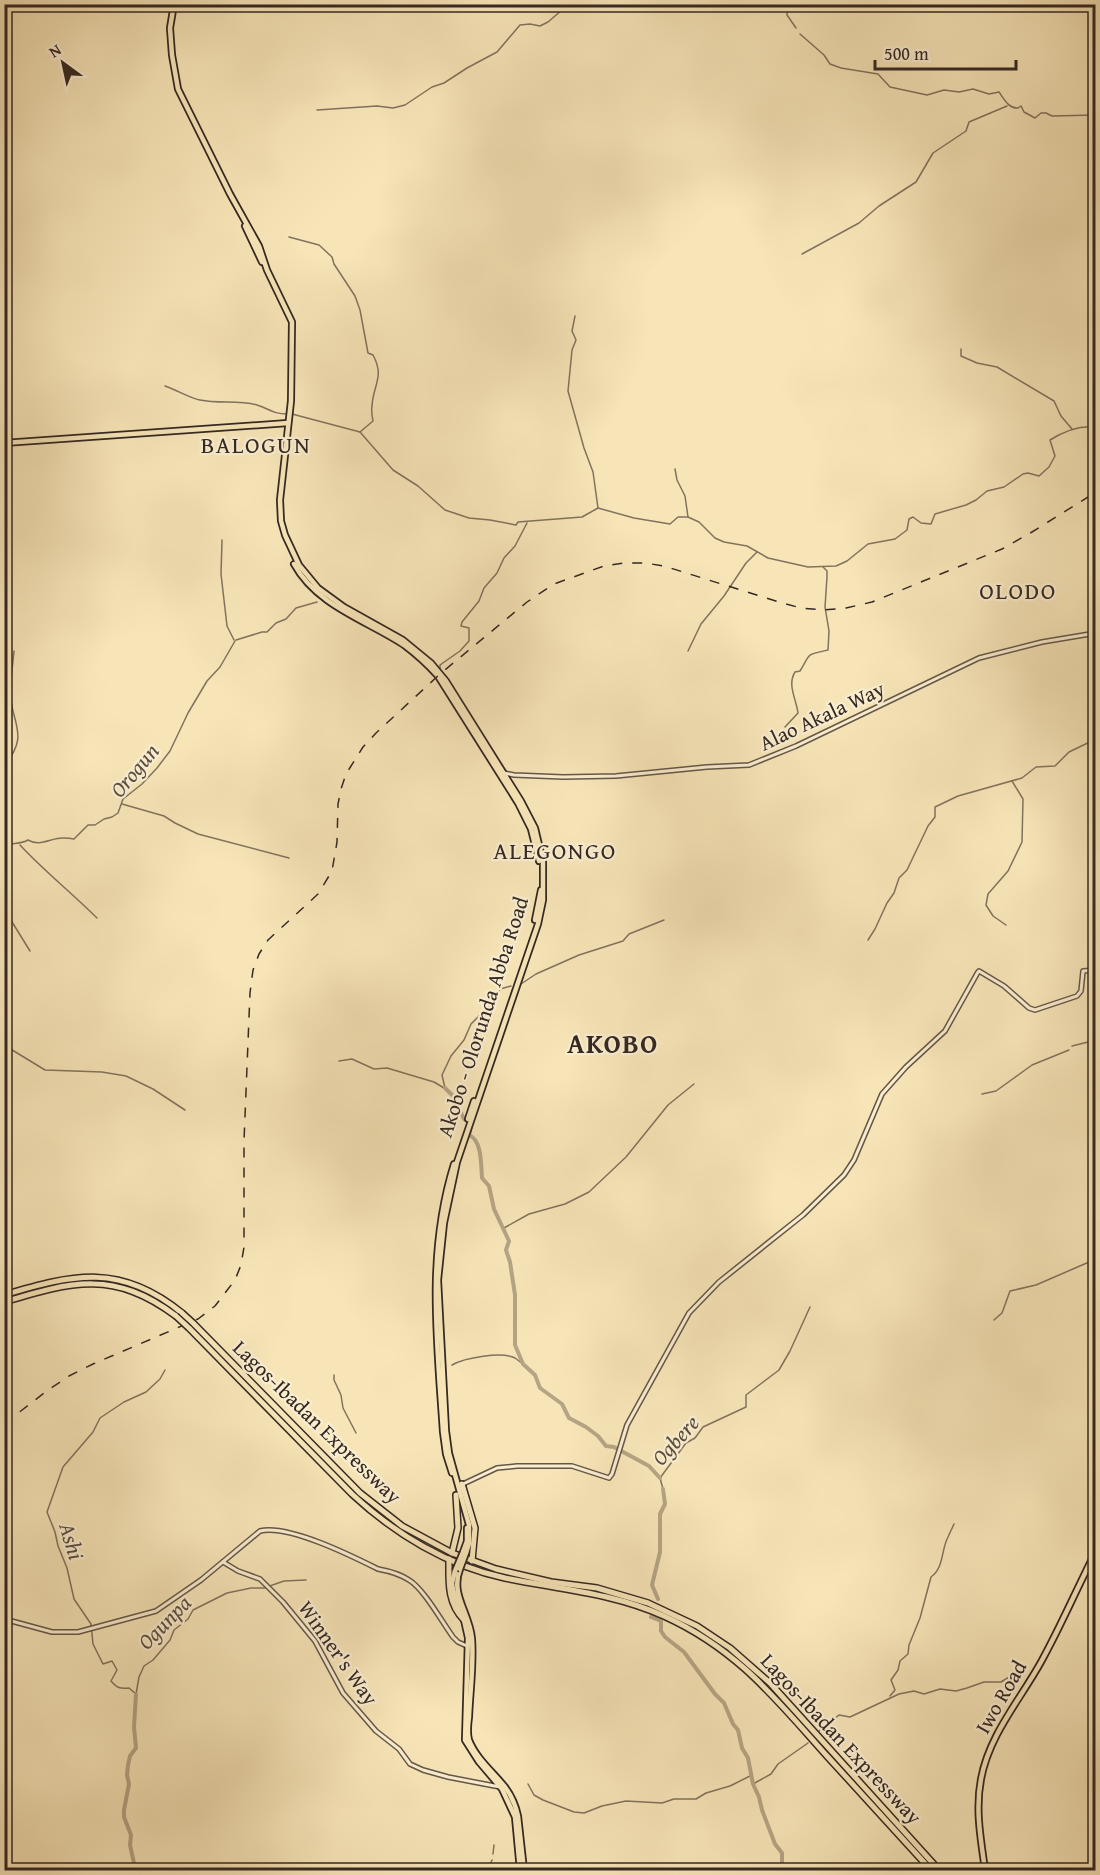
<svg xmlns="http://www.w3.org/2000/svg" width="1100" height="1875" font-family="'Gentium Book Plus',serif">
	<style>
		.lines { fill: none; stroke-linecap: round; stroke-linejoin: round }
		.stream { stroke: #81735d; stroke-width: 1.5 }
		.river { stroke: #b5a585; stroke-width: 4 }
		.minor-casing { stroke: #655748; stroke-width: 6 }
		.major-casing { stroke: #342822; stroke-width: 8 }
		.highway-casing { stroke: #342822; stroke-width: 8 }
		.minor { stroke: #faeed1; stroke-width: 3 }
		.major { stroke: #f7e5b8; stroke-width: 4.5 }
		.highway { stroke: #f7e5b8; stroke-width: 5 }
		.rail { stroke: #342822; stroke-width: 1.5; stroke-dasharray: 10 10; stroke-linecap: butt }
		.major-bridge-casing { stroke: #342822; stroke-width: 8; stroke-linecap: butt }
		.highway-bridge-casing { stroke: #342822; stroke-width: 8; stroke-linecap: butt }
		.major-bridge { stroke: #f7e5b8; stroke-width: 4.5 }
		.highway-bridge { stroke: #f7e5b8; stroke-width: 5 }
		.labels { text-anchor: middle; stroke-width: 4.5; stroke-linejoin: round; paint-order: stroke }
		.street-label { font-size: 21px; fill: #342822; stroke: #faeed1 }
		.water-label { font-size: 22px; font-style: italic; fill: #5b4e40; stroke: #faeed1 }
		.quarter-label { font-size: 24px; letter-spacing: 1.5px; fill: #342822; stroke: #faeed1 }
		.district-label { font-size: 27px; font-weight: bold; letter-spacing: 1.5px; fill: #342822; stroke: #faeed1 }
	</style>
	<rect width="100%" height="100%" fill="#f7e5b8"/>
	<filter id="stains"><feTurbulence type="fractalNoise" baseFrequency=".00333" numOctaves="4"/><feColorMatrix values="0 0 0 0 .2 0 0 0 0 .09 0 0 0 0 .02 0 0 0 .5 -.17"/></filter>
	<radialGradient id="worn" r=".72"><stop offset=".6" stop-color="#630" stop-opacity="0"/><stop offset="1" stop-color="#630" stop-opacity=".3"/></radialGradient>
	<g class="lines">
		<g class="stream">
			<path d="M788,4l-1,11 9,13"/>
			<path d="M800,34l24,21 6,9 11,4 37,6 12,13 37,8 17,-5 15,2 14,-3 16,5 10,-2c5,7 10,17 19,16l3,-2 3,6 11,6 6,-5h5l6,3 44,-1"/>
			<path d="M317,110l60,-4 16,2 12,-3 27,-18 12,-4 23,-15 30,-16 23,-27 10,-1 10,2 8,-4 21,-18"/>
			<path d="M289,237l30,8 13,12 2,7 21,32 5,14 8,43 5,2c12,22 0,30 -1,51 -1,5 0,10 1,15l-13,11"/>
			<path d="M802,254l57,-31 20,-17 37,-24 17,-29 33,-22 3,-9 38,-16"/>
			<path d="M575,316l-3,15 4,9 -4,10 -4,41 16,57 9,24 5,36"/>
			<path d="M961,349v7l16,7 20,4 57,34 7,15 11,13"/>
			<path d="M165,386c12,4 24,12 35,14 19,4 38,0 57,5 13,4 15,9 31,9"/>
			<path d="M292,414l68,18 33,38 25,16 27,24 24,8 21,2 26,5 2,-3 64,-5 16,-9 36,10 36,6 8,-7h10l11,5 16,16 9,4 23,4 21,12 40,9 28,-1 11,-5 21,-17 27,-5 12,-9 2,-11 4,-2 8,6 10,1 4,-10 31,-9 10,-5 11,-9 17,-4 19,-13 5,-1 11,3 10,-9 6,-11 -5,-16c14,-9 29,-15 46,-13"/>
			<path d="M675,469l2,11 8,16 3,21"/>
			<path d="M222,540l-1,34 6,52 7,14"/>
			<path d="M236,640l26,-8h5l9,-9 10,-4 10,-11 21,-6"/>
			<path d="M688,651l13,-27 23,-28 22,-33 11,-11"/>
			<path d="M440,670v-5l20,-14 9,-10v-13l-8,-2 1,-4 17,-21 5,-13 13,-15 7,-15 11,-12 12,-23"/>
			<path d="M785,727l13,-14c-2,-15 -11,-28 -3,-41l5,-1c11,-18 5,-16 28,-21l1,-19 -4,-24 2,-30v-6l-4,-4"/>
			<path d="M4,765c26,-28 8,-42 6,-71 0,-14 3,-29 4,-43"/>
			<path d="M122,804l42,12 11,7 23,11 91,24"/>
			<path d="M20,845c24,26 52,48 77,73"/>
			<path d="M4,846c7,-4 16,-1 24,-6 12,7 22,-2 35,-2 4,0 7,0 11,1l14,-14h7l9,-6 8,-2 6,-4 5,-14 19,-15 15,-16 13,-17 18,-38 19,-32 13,-14 15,-26"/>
			<path d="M4,909l26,42"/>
			<path d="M1006,925l-13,-9 -7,-11 2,-11 20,-23 14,-29 1,-43 -11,-18"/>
			<path d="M868,940l7,-11 12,-26 7,-10 5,-15 8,-8 21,-44 7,-9v-10l23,-11 64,-18 14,-11 19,-1 14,-14 27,-13"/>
			<path d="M521,984l15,-10 43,-19 44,-14 6,-7 35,-14"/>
			<path d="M4,1045l41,25 57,2 24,4 27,13 32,21"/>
			<path d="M1072,1046l24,-6"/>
			<path d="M339,1061l13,-2 22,10 13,-1 47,14 10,6"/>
			<path d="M445,1088l-3,-13 9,-19 13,-16 7,-16 23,-23 6,-12 11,-3"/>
			<path d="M982,1094l14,-3 36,-26 37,-15"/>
			<path d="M504,1228l25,-14 36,-10 24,-12 37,-35 42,-52 26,-21"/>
			<path d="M994,1320l8,-7 8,-22 26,-6 60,-26"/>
			<path d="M452,1365c12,-7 50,-14 63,-7 3,2 5,4 8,6"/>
			<path d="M165,1370l-5,9 -14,13 -22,10 -24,16 -7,14 -30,35 -16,45 8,20 3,14 9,22 7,31 17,25 2,20 10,20 9,-3 5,9 -6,11c6,7 9,8 18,7l7,6 3,-17 5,-11 9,-6 17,-20 4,-10 14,-11 5,-9 34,-17 24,-5h13l20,-7 22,-1"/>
			<path d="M334,1375v5l7,15 2,13 13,25"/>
			<path d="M1094,1410l2,-1"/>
			<path d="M663,1489l-3,-11 26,-35 9,-5 8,-11 43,-20v-12l33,-25 11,-19 20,-44"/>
			<path d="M890,1696l5,-6 -4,-10 7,-10 2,-9 8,-7 1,-9 11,-27 11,-41c13,-9 10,-27 17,-40 2,-5 4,-8 6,-13"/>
			<path d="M819,1731l20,-16 11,2 49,-23 15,-3 10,3 16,-5 16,2 11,-3 17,-6h17l10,-6"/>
			<path d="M528,1784l6,11 9,5 31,12 10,1 18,-7 24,-5 36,2 12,-4h22l10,-6 24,-7 22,-11"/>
			<path d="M753,1784l18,-10 7,-10 30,-21"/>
			<path d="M493,1854l1,-9"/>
			<path d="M488,1870l4,-10"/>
		</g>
		<g class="river">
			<path d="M445,1088l8,8 11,23"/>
			<path d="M471,1126l-2,9c13,5 12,30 13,43l7,8 5,23 15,32 -3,9 4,12 5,33v50l8,19 12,11 5,13 22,16 7,14 17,9 12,9 8,10 8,1 35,19 11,12"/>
			<path d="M658,1599l-6,-14 8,-33v-38l5,-10 -2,-15"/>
			<path d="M651,1617l10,4v10l4,6 19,15 31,42 9,9 9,21 5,6 4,18 6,10 5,26 6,13 3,13 13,34 7,9v17"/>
			<path d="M132,1870l2,-7 -4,-18 1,-10 -7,-18v-7l5,-26 -2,-9 1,-10 2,-9 6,-8 -2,-21 2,-33"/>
		</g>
		<defs>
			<g id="minor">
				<path d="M504,773l10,2 49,2 53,-1 91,-9 42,-2 47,-19 183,-88 63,-16 54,-9"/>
				<path d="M463,1484l34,-16 20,-2h55l37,12 3,-4 15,-49 62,-112 30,-31 84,-67 41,-40 10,-15 28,-66 24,-27 39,-36 33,-59 1,-1 25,15 25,22 6,2 42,-14 4,-5 2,-20 13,-1"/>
				<path d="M223,1562l15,9 22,8 23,23 32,39 28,52 33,38 23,18 11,15 13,6 25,7 52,10"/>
				<path d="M4,1619l48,13h26l78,-21 45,-31 59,-49c28,-7 92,25 118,38 11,2 22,5 31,11 15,9 33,42 44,57l5,5 9,4"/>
			</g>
			<g id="major">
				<path d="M174,4l-4,24 2,27 6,34 52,105 29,52 8,24 25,52 -1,79 -11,99 1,21 4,14 14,30 19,23 26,19 59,33 28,23 15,18 75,120 14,27 8,34v38l-5,24 -81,238 -13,61 -6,57 8,151 3,22 20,72v18l-3,10"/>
				<path d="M245,226l17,36"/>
				<path d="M4,443l284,-20"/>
				<path d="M294,564c23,42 72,56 110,81 12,9 24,20 34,31l80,127 13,26 8,32"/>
				<path d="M535,920l6,-30"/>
				<path d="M468,1119l6,-18"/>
				<path d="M452,1473l-6,-19 -3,-22c-6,-92 -17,-178 11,-268"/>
				<path d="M463,1552l4,-11v-13"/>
				<path d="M460,1569c-10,26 10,44 12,70 2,25 -2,52 -3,78 -1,7 -2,16 0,23 7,18 24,32 36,47 6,8 11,20 13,29l6,54"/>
				<path d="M455,1571l-3,12 1,7 11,30 4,18 -3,102 14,22 23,27 13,28 5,53"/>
				<path d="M985,1870c-4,-30 -10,-60 -4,-91 8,-44 39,-79 60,-117 20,-36 36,-74 55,-111"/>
			</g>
			<g id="highway">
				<path d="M4,1295c70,-21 117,-32 178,18"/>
				<path d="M4,1302c69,-21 110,-32 172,14"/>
				<path d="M193,1323l167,170 42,33 50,27 44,16 55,13 46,6 51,15 49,23 33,22 40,35 169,187"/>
				<path d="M189,1328l163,166c43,40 96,72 153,84 54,11 108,15 159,38 73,33 111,82 163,140 35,38 69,76 104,114"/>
				<path d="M462,1484l13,44 -3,33"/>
				<path d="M452,1553l6,-25 -2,-33"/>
				<path d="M449,1559c0,22 -2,44 15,61"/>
			</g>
		</defs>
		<use href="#minor" class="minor-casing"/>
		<use href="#major" class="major-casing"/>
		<use href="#highway" class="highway-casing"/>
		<use href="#minor" class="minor"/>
		<use href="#major" class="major"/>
		<use href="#highway" class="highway"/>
		<path class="rail" d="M4,1424l44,-34 21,-14 24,-12 105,-45 17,-13 20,-26 6,-15 3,-18v-106l6,-148 3,-23 6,-16 9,-14 50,-46 14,-23 5,-29 1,-38 3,-15 5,-15 17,-27 13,-14 64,-59 87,-72 27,-18 50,-18 20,-3h21l19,3 118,37 19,5 22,2 23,-2 26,-6 130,-53 30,-17 64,-40"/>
		<defs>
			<g id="major-bridge">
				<path d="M460,1569l6,-16"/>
				<path d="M455,1571l8,-19"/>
			</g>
			<g id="highway-bridge">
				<path d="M182,1313l11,10"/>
				<path d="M176,1316l13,12"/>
			</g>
		</defs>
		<use href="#major-bridge" class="major-bridge-casing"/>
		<use href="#highway-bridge" class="highway-bridge-casing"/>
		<use href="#major-bridge" class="major-bridge"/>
		<use href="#highway-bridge" class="highway-bridge"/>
	</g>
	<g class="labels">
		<g class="street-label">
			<text transform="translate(822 716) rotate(-25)" y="7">Alao Akala Way</text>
			<text transform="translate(483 1017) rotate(-72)" y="7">Akobo - Olorunda Abba Road</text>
			<text transform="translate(317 1422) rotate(44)" y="7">Lagos-Ibadan Expressway</text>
			<text transform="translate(338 1653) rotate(55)" y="7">Winner's Way</text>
			<text transform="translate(1001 1697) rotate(-60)" y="7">Iwo Road</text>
			<text transform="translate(841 1739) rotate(47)" y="7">Lagos-Ibadan Expressway</text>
		</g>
		<g class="water-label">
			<text transform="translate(134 770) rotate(-50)" y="8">Orogun</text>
			<text transform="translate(675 1440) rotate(-48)" y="8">Ogbere</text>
			<text transform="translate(72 1541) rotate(73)" y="8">Ashi</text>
			<text transform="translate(164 1622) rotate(-46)" y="8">Ogunpa</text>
		</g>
		<g class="quarter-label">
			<text x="256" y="453">BALOGUN</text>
			<text x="1018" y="599">OLODO</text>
			<text x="555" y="859">ALEGONGO</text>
		</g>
		<g class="district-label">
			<text x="613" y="1053">AKOBO</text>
		</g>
	</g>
	<rect width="1100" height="1875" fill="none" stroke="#f7e5b8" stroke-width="24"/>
	<rect x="6" y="6" width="1088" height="1863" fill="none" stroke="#342822" stroke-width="3"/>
	<rect x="12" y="12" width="1076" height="1851" fill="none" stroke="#342822" stroke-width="1.5"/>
	<g transform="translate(63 63) rotate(327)" stroke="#faeed1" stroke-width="4.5" paint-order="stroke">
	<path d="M0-4.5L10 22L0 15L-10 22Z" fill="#342822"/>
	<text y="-9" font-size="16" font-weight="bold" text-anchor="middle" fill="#342822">N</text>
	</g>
	<path d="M875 60v9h141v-9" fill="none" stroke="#342822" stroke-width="3"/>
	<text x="884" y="60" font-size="18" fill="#342822" stroke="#faeed1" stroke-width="4.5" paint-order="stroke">500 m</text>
	<rect width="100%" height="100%" filter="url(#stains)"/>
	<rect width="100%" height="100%" fill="url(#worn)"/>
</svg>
